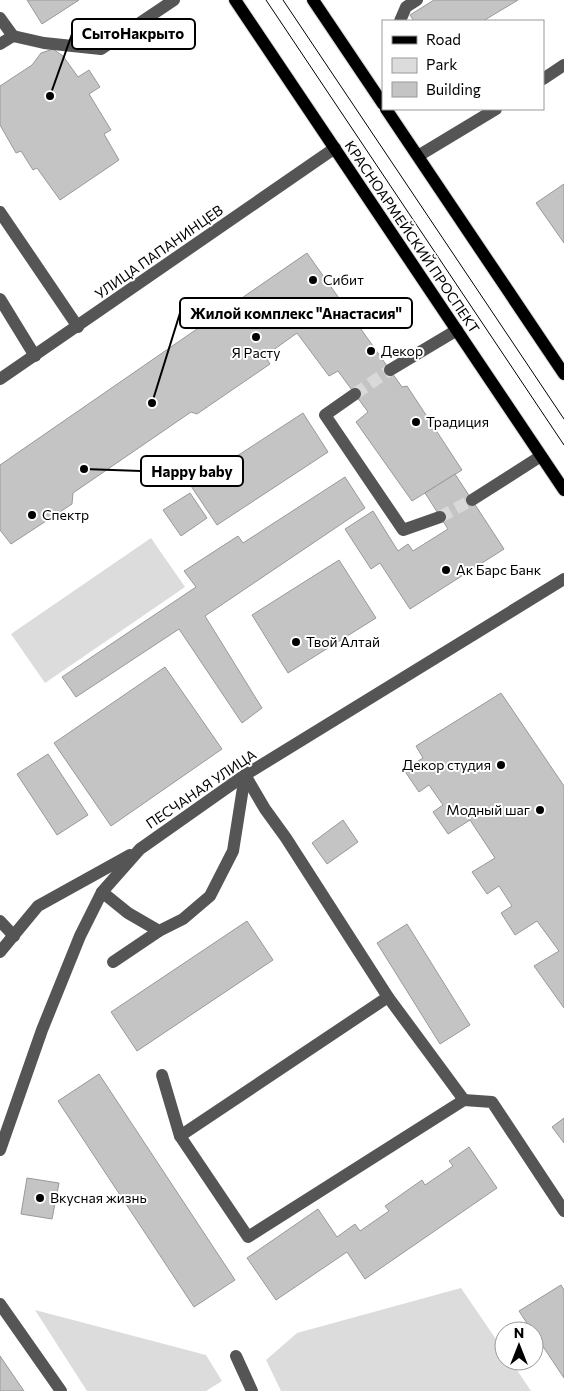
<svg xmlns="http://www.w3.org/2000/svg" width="564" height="1391" font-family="Commissioner,sans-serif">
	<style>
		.green { fill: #dcdcdc }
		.building { fill: #c4c4c4; stroke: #999 }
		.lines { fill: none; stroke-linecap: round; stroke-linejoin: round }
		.minor-tunnel { stroke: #d9d9d9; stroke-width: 12; stroke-dasharray: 12 6; stroke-linecap: butt }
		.major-casing { stroke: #dbdbdb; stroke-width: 14 }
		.minor { stroke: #555; stroke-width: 12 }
		.major { stroke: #000; stroke-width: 12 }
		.tram { stroke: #000; stroke-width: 1 }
		.poi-dot { fill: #000; stroke: #fff; stroke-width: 2 }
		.labels { text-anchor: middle; stroke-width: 4; stroke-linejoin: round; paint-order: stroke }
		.street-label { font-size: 14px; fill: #000; stroke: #fff }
		.poi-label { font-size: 14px; fill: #000; stroke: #fff; text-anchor: start }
		.leader { fill: none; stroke: #000; stroke-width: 2 }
		.callout-dot { fill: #000; stroke: #fff; stroke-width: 2 }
		.callout { fill: #fff; stroke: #000; stroke-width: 2 }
		.callout-label { font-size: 15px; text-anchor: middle; font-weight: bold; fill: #000 }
	</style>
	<rect width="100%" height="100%" fill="#fff"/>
	<g class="green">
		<path d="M151,538l34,49 -140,96 -34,-49z"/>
		<path d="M461,1288l43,63v10h7l20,30h-250l-15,-31 31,-27z"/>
		<path d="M35,1310l171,45 16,26 -16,10h-119z"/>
	</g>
	<g class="building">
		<path d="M27,0h52l-37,24z"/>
		<path d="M434,0h84l-35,21h-69l-4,-6z"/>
		<path d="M53,49l10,7 15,21 11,-7 11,17 -11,7 22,36 -7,4 15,26 -59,40 -23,-32 -4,2 -12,-19 -5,2 -16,-28v-39l32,-21 9,-12z"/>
		<path d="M564,184v59l-28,-40z"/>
		<path d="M307,253l95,134 5,-1 55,84 -50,31 -56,-79 12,-10 -30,-41 -9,5 -32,-43 -32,23 5,8 -73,50 -6,-2 -118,81 -1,11 -61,40 -11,-14v-65z"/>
		<path d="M303,413l25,39 -111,73 -26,-39z"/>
		<path d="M455,474l49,75 -94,60 -30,-46 -9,6 -26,-40 28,-18 25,40 10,-7 5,7 35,-22 -23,-36z"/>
		<path d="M345,477l20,31 -160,108 57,92 -20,15 -63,-94 -103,68 -14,-20 134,-90 -12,-16 54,-35 5,7z"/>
		<path d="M190,493l17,25 -26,18 -18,-26z"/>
		<path d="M339,560l37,58 -88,55 -36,-58z"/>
		<path d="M165,667l57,82 -111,77 -57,-83z"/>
		<path d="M501,693l63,93v222l-30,-42 25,-15 -22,-30 -22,14 -14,-22 11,-7 -13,-20 -12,8 -15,-22 23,-14 -25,-38 -22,14 -15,-22 10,-7 -14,-20 -10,7 -15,-22 19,-12 -7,-12z"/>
		<path d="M48,754l40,61 -31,20 -40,-61z"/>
		<path d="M343,820l15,22 -31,22 -15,-21z"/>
		<path d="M247,921l26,39 -136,91 -26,-39z"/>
		<path d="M407,924l63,101 -30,19 -63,-101z"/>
		<path d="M99,1074l136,206 -41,27 -136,-206z"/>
		<path d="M564,1118v25l-12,-16z"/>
		<path d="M469,1147l28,41 -132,91 -18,-27 -71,48 -29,-42 71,-49 19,28 18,-13 5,7 29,-20 -4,-5 37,-26 3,5 28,-19 -4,-5z"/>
		<path d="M27,1178l32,5 -7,36 -31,-5z"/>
		<path d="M561,1285l3,5v88l-30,-45v-2h-2l-13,-20z"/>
		<path d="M0,1356l24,35h-24z"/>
	</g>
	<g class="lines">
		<g class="minor-tunnel">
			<path d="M355,394l35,-24"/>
			<path d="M440,517l32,-17"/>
		</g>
		<defs>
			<g id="major">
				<path d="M235,0l329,490"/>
				<path d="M313,0l70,104"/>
				<path d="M386,109l178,265"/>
			</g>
		</defs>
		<use href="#major" class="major-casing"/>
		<g class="minor">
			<path d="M0,18l13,18 -13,8"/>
			<path d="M400,21l6,-14 11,-7"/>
			<path d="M13,36l31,7 57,6 73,-49"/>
			<path d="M543,79l21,-14"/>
			<path d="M418,156l78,-47"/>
			<path d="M0,212l78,115"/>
			<path d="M0,299l35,57"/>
			<path d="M390,370l67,-40"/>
			<path d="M0,379l335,-231"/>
			<path d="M355,394l-30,21 78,115 37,-13"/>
			<path d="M472,500l69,-44"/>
			<path d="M245,775l20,34 21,29 102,159 76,103"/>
			<path d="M102,892l26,21 31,18 24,-12 27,-23 23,-45 12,-76"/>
			<path d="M0,921l14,15"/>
			<path d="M0,952l38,-46 92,-51"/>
			<path d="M113,962l46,-31"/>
			<path d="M388,997l-208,139 68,101 216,-137 28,2 72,109"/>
			<path d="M162,1075l18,61"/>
			<path d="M0,1150l42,-120 38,-94 22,-44 38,-43 105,-74 319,-196"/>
			<path d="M0,1304l61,87"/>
			<path d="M236,1356l16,35"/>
		</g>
		<use href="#major" class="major"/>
		<g class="tram">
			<path d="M266,0l298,445"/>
			<path d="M283,0l281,419"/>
		</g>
	</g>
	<g class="poi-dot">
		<circle cx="313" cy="280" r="5"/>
		<circle cx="256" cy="337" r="5"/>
		<circle cx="371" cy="351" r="5"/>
		<circle cx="416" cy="422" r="5"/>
		<circle cx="32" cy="515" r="5"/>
		<circle cx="446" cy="570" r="5"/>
		<circle cx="296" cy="642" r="5"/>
		<circle cx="501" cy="765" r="5"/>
		<circle cx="540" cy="810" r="5"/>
		<circle cx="40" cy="1198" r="5"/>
	</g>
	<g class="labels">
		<g class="street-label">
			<text transform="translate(412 237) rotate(56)" y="5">КРАСНОАРМЕЙСКИЙ ПРОСПЕКТ</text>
			<text transform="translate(159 252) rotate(-35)" y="5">УЛИЦА ПАПАНИНЦЕВ</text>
			<text transform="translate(201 789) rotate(-34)" y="5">ПЕСЧАНАЯ УЛИЦА</text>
		</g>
		<g class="poi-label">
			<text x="323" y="285">Сибит</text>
			<text x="381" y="356">Декор</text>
			<text x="256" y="358" text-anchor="middle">Я Расту</text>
			<text x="426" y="427">Традиция</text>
			<text x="42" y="520">Спектр</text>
			<text x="456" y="575">Ак Барс Банк</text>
			<text x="306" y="647">Твой Алтай</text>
			<text x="491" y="770" text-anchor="end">Декор студия</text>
			<text x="530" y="815" text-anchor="end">Модный шаг</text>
			<text x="50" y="1203">Вкусная жизнь</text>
		</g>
	</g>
	<path class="leader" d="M50 96L72 34M152 403L180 313M84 469L141 471"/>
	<g class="callout-dot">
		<circle cx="50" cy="96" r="5"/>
		<circle cx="152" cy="403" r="5"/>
		<circle cx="84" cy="469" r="5"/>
	</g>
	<g class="callout">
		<rect x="72" y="19" width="123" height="30" rx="5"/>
		<rect x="180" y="298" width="232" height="30" rx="5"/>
		<rect x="141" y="456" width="102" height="30" rx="5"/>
	</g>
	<g class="callout-label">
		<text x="133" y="39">СытоНакрыто</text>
		<text x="296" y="319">Жилой комплекс "Анастасия"</text>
		<text x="192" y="477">Happy baby</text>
	</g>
	<rect x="382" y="20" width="162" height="90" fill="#ffffff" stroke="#999999"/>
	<rect x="392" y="36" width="25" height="8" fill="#000000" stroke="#999999"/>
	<text x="426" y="45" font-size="15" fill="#000000">Road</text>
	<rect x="392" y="58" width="25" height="15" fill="#dcdcdc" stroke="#999999"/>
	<text x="426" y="70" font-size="15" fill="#000000">Park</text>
	<rect x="392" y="82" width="25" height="15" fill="#c4c4c4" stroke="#999999"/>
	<text x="426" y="95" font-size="15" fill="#000000">Building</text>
	<g transform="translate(519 1346)"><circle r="24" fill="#ffffff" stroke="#999999"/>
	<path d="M0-4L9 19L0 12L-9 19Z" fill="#000000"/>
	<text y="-8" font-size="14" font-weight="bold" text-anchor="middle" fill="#000000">N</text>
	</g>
</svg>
